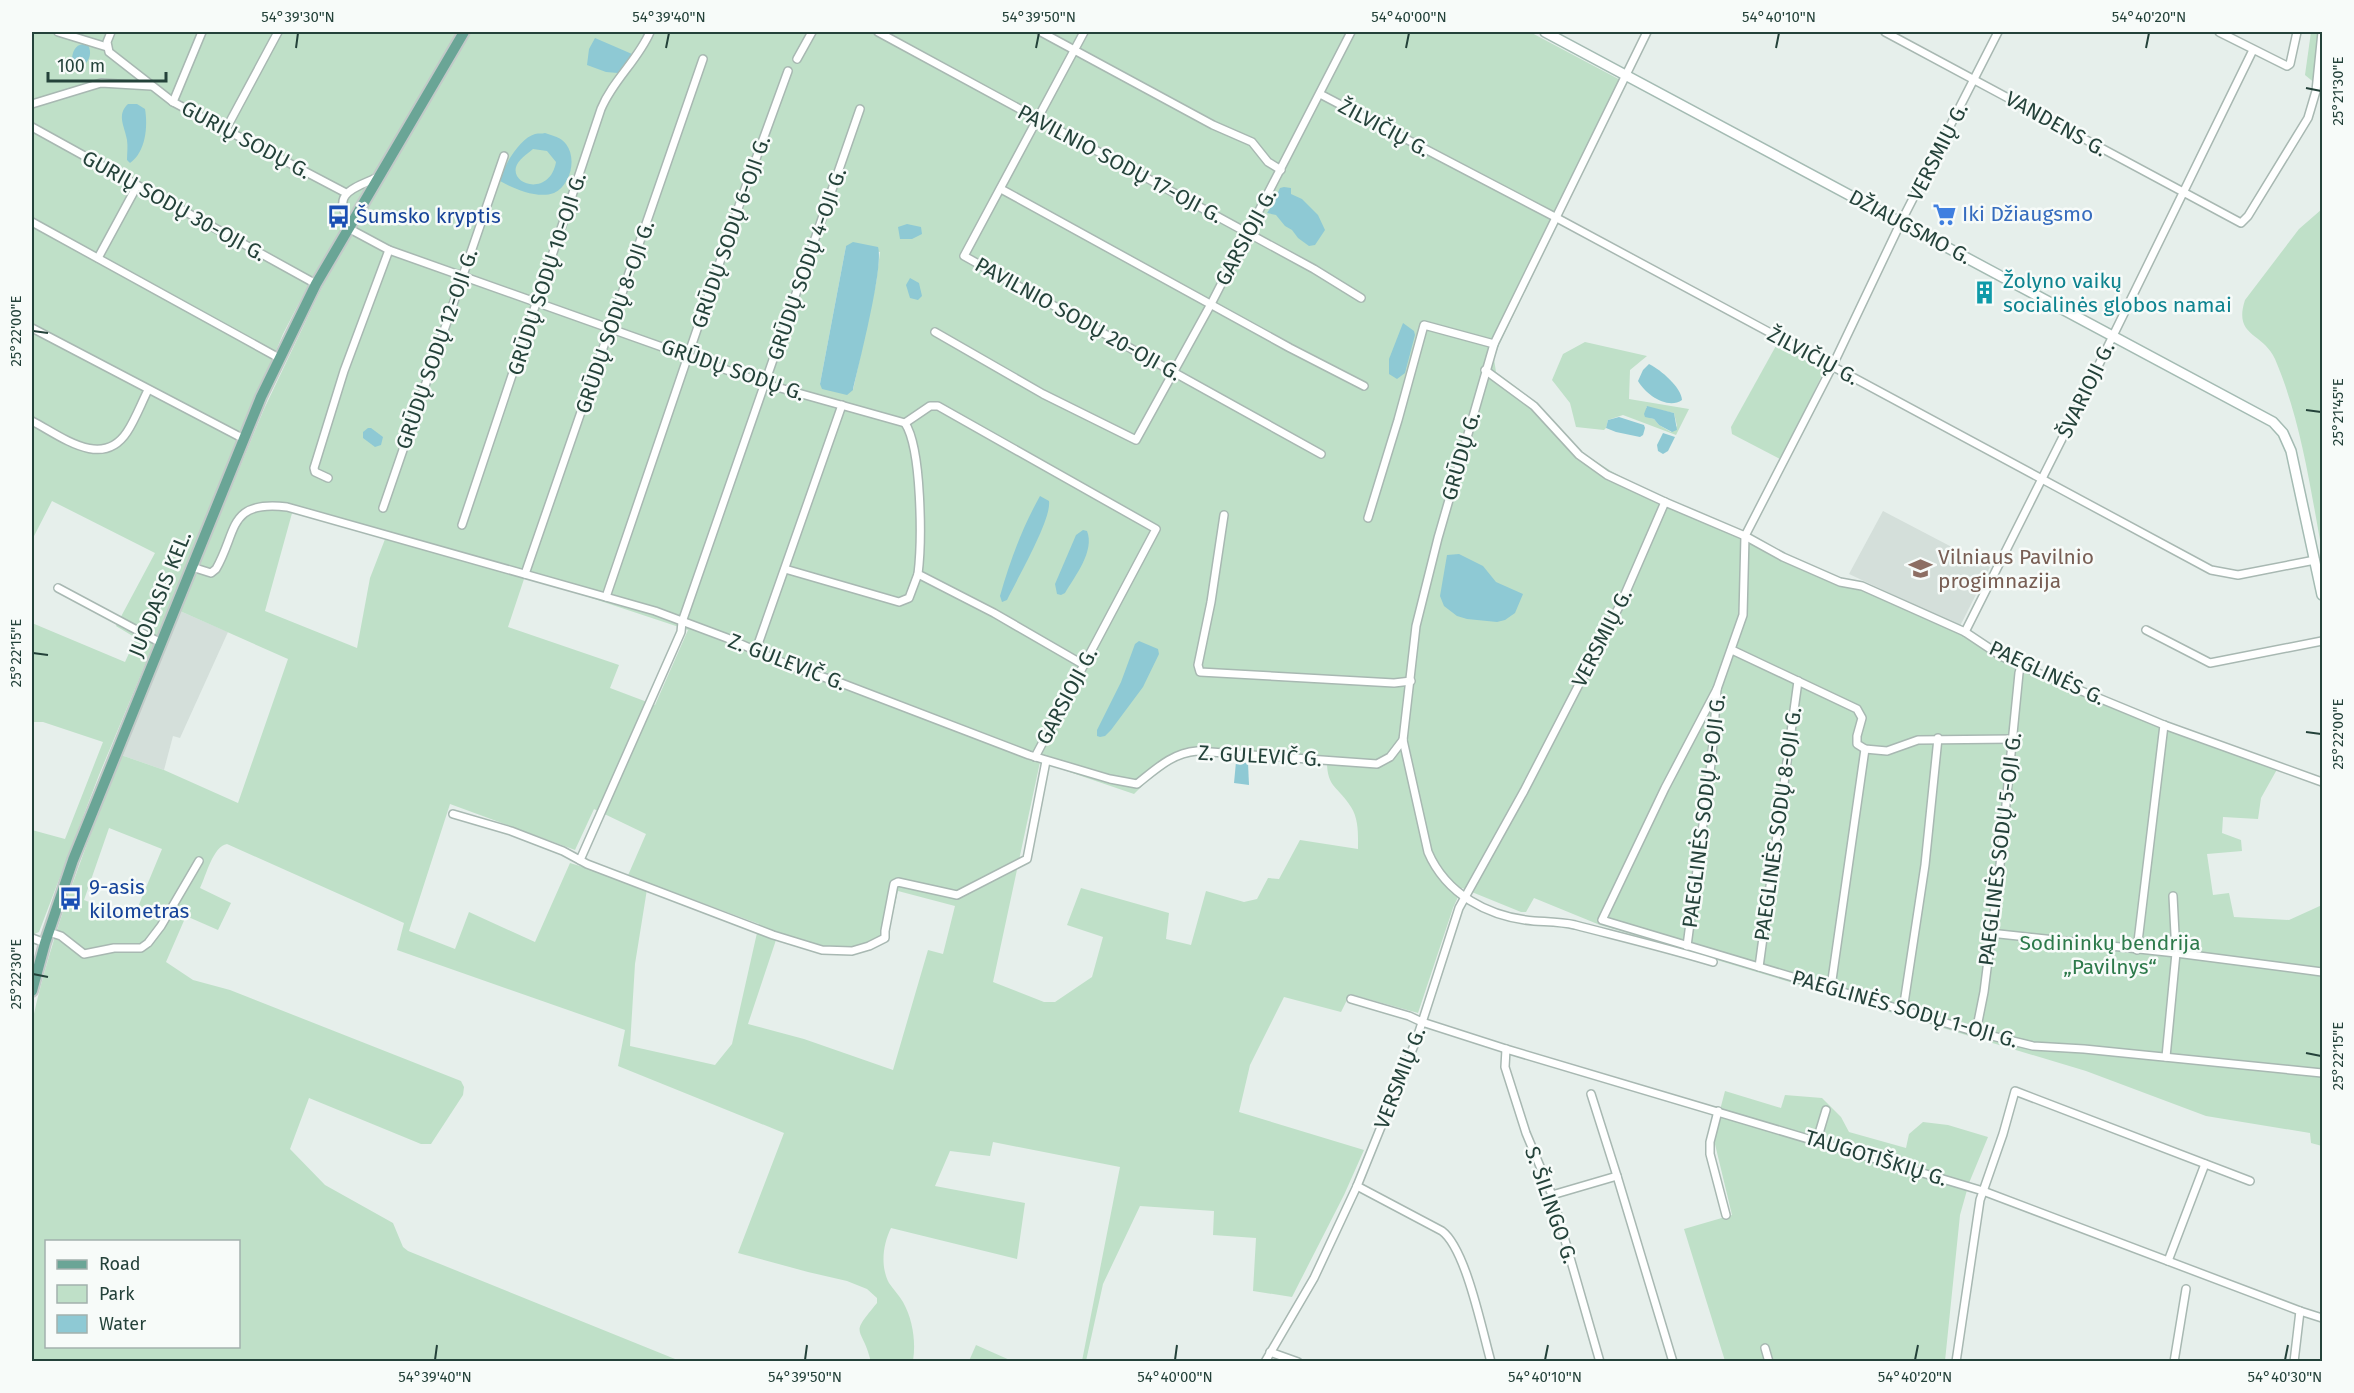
<svg xmlns="http://www.w3.org/2000/svg" width="2354" height="1393" font-family="'Fira Sans',sans-serif">
	<style>
		.built { fill: #d4dfda }
		.green { fill: #bfe0c8; fill-rule: evenodd }
		.water { fill: #8ec9d4; fill-rule: evenodd }
		.lines { fill: none; stroke-linecap: round; stroke-linejoin: round }
		.street-casing { stroke: #a8b8b2; stroke-width: 10 }
		.secondary-casing { stroke: #a4bbb3; stroke-width: 12 }
		.primary-casing { stroke: #c2cac8; stroke-width: 14 }
		.street { stroke: #fff; stroke-width: 7 }
		.secondary { stroke: #fff; stroke-width: 9 }
		.primary { stroke: #6aa596; stroke-width: 10 }
		.ticks { fill: none; stroke: #24423a; stroke-width: 2 }
		.labels { text-anchor: middle; stroke-width: 5; stroke-linejoin: round; paint-order: stroke }
		.street-label { font-size: 21px; fill: #24423a; stroke: #f7fbf9 }
		.shop-label { font-size: 21px; fill: #366cbe; stroke: #f7fbf9; text-anchor: start }
		.transit-label { font-size: 21px; fill: #164399; stroke: #f7fbf9; text-anchor: start }
		.culture-label { font-size: 21px; fill: #0d838f; stroke: #f7fbf9; text-anchor: start }
		.education-label { font-size: 21px; fill: #785e54; stroke: #f7fbf9; text-anchor: start }
		.park-label { font-size: 21px; fill: #2d7a4b; stroke: #f7fbf9 }
		.neatline { fill: none; stroke: #24423a; stroke-width: 2 }
		.ticks-label { font-size: 15px; text-anchor: middle; fill: #24423a }
	</style>
	<rect width="100%" height="100%" fill="#e6efeb"/>
	<g class="built">
		<path d="M1883,511l107,56 -30,59 -111,-52z"/>
		<path d="M180,611l48,21 -48,106 -7,-2 -9,34 -43,-15z"/>
	</g>
	<g class="green">
		<path d="M32,32h427l-146,244 -30,58 -184,441 -60,157 -7,3v-105l33,9 38,-97 -60,-20h-11v-99l93,39 11,-24 -20,-12 39,-73 -103,-52 -20,39z"/>
		<path d="M471,32h1059l96,51 -127,262 -5,14 2,13 23,17 28,25 34,38 30,19 39,21 374,171 134,58 122,43 -19,34 -3,21 -35,-2 -1,16 19,7 1,11 -35,3 6,41 16,-2 5,24 55,3 33,-15v241l-11,-3 -1,-10 -104,-17 -120,-45 -486,-146 -66,-27 -8,14h-5l-59,-24 -9,20 -35,105 -68,-19 -9,18 -57,-15 -34,68 -11,47 125,38 -20,45 -52,102 -39,-6 3,-53 -43,-3 1,-24 -74,-5 -37,78 -17,77h-4l38,-194 -127,-25 -3,14 -40,-5 -15,35 90,17 -8,56 -126,-31c-8,16 -11,38 -2,55 4,6 10,12 14,19 10,18 13,40 10,59l-42,1c-9,-38 -23,-24 6,-59v-5l-10,-9 -20,-8 -39,-9 -70,-19 46,-120 -166,-67 7,-36 -228,-80 7,-27 -177,-79c-14,2 -21,32 -27,44l31,15 -13,27 -32,-14 -20,46 27,18 37,10 231,91 3,6 -1,8 -32,49h-10l-112,-46 -19,51 35,36 68,38 10,24 5,4 272,110 -648,1v-339c19,-89 56,-182 89,-268l43,15 74,33 50,-144 -108,-48 84,-202 59,-124zM846,246l34,6 -4,31 -23,107 -33,-6zM294,506l93,28 -17,44 -13,70 -92,-37zM525,576l163,54 -33,75 -45,-17 9,-23 -111,-38zM1191,754l136,8c0,26 12,25 24,45 8,12 7,29 7,42l-58,-9 -21,39 -11,-1 -11,21 -13,3 -38,-11 -15,54 -25,-6 3,-26 -88,-25 -14,37 36,12 -11,40 -37,25h-11l-51,-20 47,-220 94,32 12,-12 30,-22zM450,804l125,46 19,-41 52,25 -20,46 -56,-17 -35,79 -66,-30 -14,37 -46,-18zM109,828l53,21 -29,70 -49,-19zM648,883l111,41 -27,120 -17,21 -85,-19 5,-82zM898,891l57,15 -12,48 -15,-4 -35,120 -89,-31 -56,-15 30,-90c20,6 43,15 64,14 16,0 31,-8 46,-13zM46,1242h192v104h-192z"/>
		<path d="M2311,32h11v57l-17,-14z"/>
		<path d="M2322,209v342c-12,-65 -21,-131 -47,-192 -12,-27 -42,-22 -30,-59l54,-71z"/>
		<path d="M1585,342l62,14 -17,14 -1,29 60,10 -13,26 -53,-20 -15,5 -2,8 -2,2 -28,-3 -6,-24 -18,-23 11,-26zM1646,407l28,6 3,13 -6,6 -12,-7 -5,-6 -4,-1z"/>
		<path d="M1777,344l47,27 -42,87 -2,1 -48,-25 -1,-7z"/>
		<path d="M1725,1091l56,17 4,-13 37,3 19,19 8,15 57,16 3,-14 14,-12 25,3 40,12 -19,46 -9,32 -15,146h-220l-41,-132 48,-14 -18,-75 1,-11z"/>
		<path d="M976,1345l36,16h-43z"/>
	</g>
	<g class="water">
		<path d="M595,38l37,16 -14,19 -12,-1 -19,-7 2,-16z"/>
		<path d="M83,44l5,1c4,7 2,15 -4,20h-6l-6,-5c0,-8 3,-15 11,-16z"/>
		<path d="M128,104h9l8,5c3,17 1,43 -15,54l-3,-3c0,-7 1,-13 0,-20 -2,-13 -11,-25 1,-36z"/>
		<path d="M545,133c8,3 16,4 21,11 11,14 5,41 -12,49 -16,6 -40,-4 -54,-12 3,-15 20,-43 35,-47 4,-1 7,0 10,-1zM533,149l14,2 9,11c-6,34 -45,24 -40,5 2,-7 11,-13 17,-18z"/>
		<path d="M1284,187l7,1v6l11,5 16,16 7,15 -10,15 -6,1 -11,-8 -6,-8 -7,-4 -9,-11 -9,-2 4,-6 9,-19z"/>
		<path d="M907,224l14,3 1,7 -10,5h-12l-2,-12z"/>
		<path d="M853,242l25,5c6,20 -19,116 -25,143l-6,5 -25,-6 -2,-5 26,-138z"/>
		<path d="M910,278l9,5 3,13 -4,4 -8,-2 -4,-13z"/>
		<path d="M1403,323l11,8 1,4 -10,38 -8,6 -8,-5v-15z"/>
		<path d="M1649,364c12,6 32,23 33,36 -14,10 -36,-5 -44,-19l5,-11z"/>
		<path d="M1647,406l27,7 3,17 -5,2 -13,-7 -5,-6 -9,-2 -1,-3z"/>
		<path d="M1619,417l25,8 1,3 -2,7 -3,2 -24,-5 -10,-4 2,-8z"/>
		<path d="M368,428h3l12,9 -2,8 -6,2 -12,-9v-6z"/>
		<path d="M1663,433l12,4 -7,14 -5,3 -5,-3 -1,-6z"/>
		<path d="M1040,496l9,5c3,18 -33,80 -42,99l-5,2 -2,-6c10,-35 22,-68 40,-100z"/>
		<path d="M1083,530l4,1c8,20 -12,45 -22,62l-4,2 -4,-1 -2,-10 21,-49z"/>
		<path d="M1459,554l24,12 13,16 27,12 -8,19 -10,7 -8,2 -30,-3 -10,-3 -13,-10 -4,-10 7,-41z"/>
		<path d="M1139,641l19,8 1,5 -16,33 -32,43 -6,6 -5,1 -3,-1v-6l24,-48 14,-38z"/>
		<path d="M1236,762l12,1 1,22 -15,-2z"/>
	</g>
	<g class="lines">
		<defs>
			<g id="street">
				<path d="M58,32l49,15"/>
				<path d="M111,32l-4,10 2,10 64,50 173,91"/>
				<path d="M878,32l436,237 47,29"/>
				<path d="M1041,32l172,93 39,17 16,20 13,8"/>
				<path d="M1084,32l-120,224 357,198"/>
				<path d="M1647,32l-153,312 -56,194 -22,88 -13,114 25,112c18,42 60,65 106,69 14,1 27,1 41,4 46,12 92,23 138,37"/>
				<path d="M1885,32l356,191 7,-7 60,-98 8,-27 6,-59"/>
				<path d="M2219,32l68,34 3,-2 7,-32"/>
				<path d="M797,59l15,-27"/>
				<path d="M1320,94l235,123 656,353 27,5 77,-15"/>
				<path d="M173,102l29,-70"/>
				<path d="M32,104l69,-21 50,3"/>
				<path d="M32,127l284,157"/>
				<path d="M226,129l52,-97"/>
				<path d="M1001,189l289,159 74,38"/>
				<path d="M32,222l247,136"/>
				<path d="M351,223c-22,-30 4,-35 27,-46"/>
				<path d="M348,228l41,22 377,134 139,39 25,-17h8l218,123 -121,228"/>
				<path d="M98,258l39,-72"/>
				<path d="M32,328l212,111"/>
				<path d="M935,332l108,62 93,46 75,-136 140,-272"/>
				<path d="M1485,370l49,36 45,49 28,20 58,27"/>
				<path d="M32,421c29,15 70,49 95,11 8,-12 14,-28 21,-42"/>
				<path d="M905,423c17,26 17,119 13,151l76,39 90,52"/>
				<path d="M328,478l-13,-6 -1,-4 30,-97 45,-121"/>
				<path d="M383,508l121,-352"/>
				<path d="M1224,515l-13,87 -13,63 2,7 194,11 17,-2"/>
				<path d="M1368,518l30,-98 26,-95 70,19"/>
				<path d="M462,525l139,-416c12,-29 37,-49 49,-77"/>
				<path d="M1745,536l38,21 57,25 22,4 103,46 36,24 20,10 143,59 158,57"/>
				<path d="M192,567l19,6 5,-4c22,-38 11,-69 71,-62l368,104 72,27 66,29 48,16 188,72 81,24 27,5c19,-15 35,-31 60,-33l180,13 13,-7 13,-17"/>
				<path d="M785,569l114,33 10,-4 9,-24"/>
				<path d="M525,574l178,-515"/>
				<path d="M58,588l103,55"/>
				<path d="M606,597l135,-397 47,-129"/>
				<path d="M2146,630l64,33 112,-22"/>
				<path d="M1965,632l119,-237 169,-345"/>
				<path d="M756,650l86,-245"/>
				<path d="M1732,650l125,59 5,9 -5,18v8l8,5 22,2 31,-11 95,-1"/>
				<path d="M1717,689l-52,99 -63,132 374,112 57,14 51,3 238,24"/>
				<path d="M453,814l58,17 52,20 24,13 186,71 49,15 30,1 17,-5 16,-8v-7l9,-47 4,-2 59,13 70,-36 19,-98"/>
				<path d="M580,860l101,-228 1,-10 178,-513"/>
				<path d="M49,932l12,4 23,18 30,-6h27l7,-5 13,-17 38,-65"/>
				<path d="M1990,933l186,20 146,19"/>
				<path d="M32,938l13,5"/>
				<path d="M1687,946l25,-190 5,-67 26,-74 2,-79"/>
				<path d="M2137,950l27,-225"/>
				<path d="M1759,967l39,-286"/>
				<path d="M1831,987l34,-238"/>
				<path d="M1351,999l58,17 13,6 84,27 477,142 317,120 22,7"/>
				<path d="M1903,1010l22,-145 13,-127"/>
				<path d="M1976,1032l8,-40 16,-127 19,-192 2,-7"/>
				<path d="M1506,1049l-1,18 21,66 26,62 48,167"/>
				<path d="M2166,1057l10,-104 -3,-57"/>
				<path d="M1591,1094l26,82"/>
				<path d="M1718,1111l-8,31v12l16,61"/>
				<path d="M1817,1140l9,-30"/>
				<path d="M1357,1186l85,45c24,18 40,99 49,131"/>
				<path d="M1552,1195l65,-19 56,186"/>
				<path d="M2168,1261l37,-97"/>
				<path d="M1765,1348l4,14"/>
				<path d="M1270,1352l28,10"/>
				<path d="M1265,1362l49,-84 43,-92 60,-148 42,-130 65,-117 98,-190 43,-99 80,34 87,-169 69,-145 97,-190"/>
				<path d="M1956,1362l24,-162 23,-66 12,-43 235,90"/>
				<path d="M2174,1362l12,-73"/>
				<path d="M2294,1362l6,-51"/>
			</g>
			<path id="secondary" d="M1545,32l728,390 10,11 8,18 31,144"/>
			<path id="primary" d="M32,991l13,-48 28,-83 188,-463 55,-113 148,-252"/>
		</defs>
		<use href="#street" class="street-casing"/>
		<use href="#secondary" class="secondary-casing"/>
		<use href="#primary" class="primary-casing"/>
		<use href="#street" class="street"/>
		<use href="#secondary" class="secondary"/>
		<use href="#primary" class="primary"/>
	</g>
	<path class="ticks" d="M296,48l2,-15M666,48l3,-15M1036,48l3,-15M1406,48l3,-15M1776,48l3,-15M2146,48l3,-15M2306,88l15,3M33,331l15,2M2306,410l15,2M33,653l15,2M2306,732l15,2M33,974l15,3M2306,1053l15,3M435,1360l2,-15M805,1360l2,-15M1175,1360l2,-15M1545,1360l3,-15M1915,1360l3,-15M2285,1360l3,-15"/>
	<defs>
		<symbol id="supermarket-bare" viewBox="-9 -9 18 18"><path d="M-6-5.5h2.5l.6 2H6L4.5 2H-2.5L-4.4-4H-6ZM-1.5 3.2a1.3 1.3 0 1 0 .1 0ZM3 3.2a1.3 1.3 0 1 0 .1 0Z" fill="#3f7fe0" stroke="#f7fbf9" stroke-width="2.5" paint-order="stroke"/></symbol>
		<symbol id="bus-bare" viewBox="-9 -9 18 18"><path d="M-5-6H5V4H4V6H2V4H-2V6H-4V4H-5ZM-3.5-4V0h7V-4ZM-3.5 1.2v1.5H-2V1.2ZM2 1.2v1.5H3.5V1.2Z" fill="#1a4fb4" stroke="#f7fbf9" stroke-width="2.5" paint-order="stroke"/></symbol>
		<symbol id="building-bare" viewBox="-9 -9 18 18"><path d="M-4-6H4V6H1V3H-1V6H-4ZM-2.5-4.3h1.7v1.8h-1.7ZM.8-4.3h1.7v1.8H.8ZM-2.5-1h1.7V.8h-1.7ZM.8-1h1.7V.8H.8Z" fill="#0f9aa8" stroke="#f7fbf9" stroke-width="2.5" paint-order="stroke"/></symbol>
		<symbol id="school-bare" viewBox="-9 -9 18 18"><path d="M0-5L7-2L0 1L-7-2ZM-4 1L0 2.5L4 1V4Q0 6-4 4Z" fill="#8d6e63" stroke="#f7fbf9" stroke-width="2.5" paint-order="stroke"/></symbol>
	</defs>
	<g fill-rule="evenodd">
		<use href="#supermarket-bare" x="1928" y="198" width="33" height="33"/>
		<use href="#bus-bare" x="322" y="200" width="33" height="33"/>
		<use href="#building-bare" x="1968" y="276" width="33" height="33"/>
		<use href="#school-bare" x="1904" y="552" width="33" height="33"/>
		<use href="#bus-bare" x="54" y="882" width="33" height="33"/>
	</g>
	<g class="labels">
		<g class="street-label">
			<text transform="translate(2056 124) rotate(29)" y="7">VANDENS G.</text>
			<text transform="translate(1384 128) rotate(28)" y="7">ŽILVIČIŲ G.</text>
			<text transform="translate(246 140) rotate(28)" y="7">GURIŲ SODŲ G.</text>
			<text transform="translate(1938 152) rotate(-63)" y="7">VERSMIŲ G.</text>
			<text transform="translate(1120 164) rotate(28)" y="7">PAVILNIO SODŲ 17-OJI G.</text>
			<text transform="translate(174 206) rotate(29)" y="7">GURIŲ SODŲ 30-OJI G.</text>
			<text transform="translate(1910 227) rotate(28)" y="7">DŽIAUGSMO G.</text>
			<text transform="translate(731 232) rotate(-71)" y="7">GRŪDŲ SODŲ 6-OJI G.</text>
			<text transform="translate(1246 237) rotate(-62)" y="7">GARSIOJI G.</text>
			<text transform="translate(807 264) rotate(-71)" y="7">GRŪDŲ SODŲ 4-OJI G.</text>
			<text transform="translate(547 274) rotate(-72)" y="7">GRŪDŲ SODŲ 10-OJI G.</text>
			<text transform="translate(615 317) rotate(-71)" y="7">GRŪDŲ SODŲ 8-OJI G.</text>
			<text transform="translate(1078 319) rotate(29)" y="7">PAVILNIO SODŲ 20-OJI G.</text>
			<text transform="translate(437 349) rotate(-71)" y="7">GRŪDŲ SODŲ 12-OJI G.</text>
			<text transform="translate(1813 356) rotate(28)" y="7">ŽILVIČIŲ G.</text>
			<text transform="translate(733 370) rotate(19)" y="7">GRŪDŲ SODŲ G.</text>
			<text transform="translate(2086 390) rotate(-64)" y="7">ŠVARIOJI G.</text>
			<text transform="translate(1461 456) rotate(-74)" y="7">GRŪDŲ G.</text>
			<text transform="translate(160 594) rotate(-68)" y="7">JUODASIS KEL.</text>
			<text transform="translate(1602 638) rotate(-63)" y="7">VERSMIŲ G.</text>
			<text transform="translate(787 662) rotate(21)" y="7">Z. GULEVIČ G.</text>
			<text transform="translate(2047 673) rotate(25)" y="7">PAEGLINĖS G.</text>
			<text transform="translate(1067 696) rotate(-62)" y="7">GARSIOJI G.</text>
			<text transform="translate(1260 756) rotate(3)" y="7">Z. GULEVIČ G.</text>
			<text transform="translate(1704 811) rotate(-83)" y="7">PAEGLINĖS SODŲ 9-OJI G.</text>
			<text transform="translate(1778 824) rotate(-82)" y="7">PAEGLINĖS SODŲ 8-OJI G.</text>
			<text transform="translate(2000 849) rotate(-83)" y="7">PAEGLINĖS SODŲ 5-OJI G.</text>
			<text transform="translate(1905 1009) rotate(16)" y="7">PAEGLINĖS SODŲ 1-OJI G.</text>
			<text transform="translate(1400 1078) rotate(-69)" y="7">VERSMIŲ G.</text>
			<text transform="translate(1876 1158) rotate(17)" y="7">TAUGOTIŠKIŲ G.</text>
			<text transform="translate(1551 1205) rotate(71)" y="7">S. ŠILINGO G.</text>
		</g>
		<g class="shop-label">
			<text x="1962" y="221">Iki Džiaugsmo</text>
		</g>
		<g class="transit-label">
			<text x="356" y="223">Šumsko kryptis</text>
			<text x="89" y="894">9-asis<tspan x="89" dy="24">kilometras</tspan></text>
		</g>
		<g class="culture-label">
			<text x="2003" y="288">Žolyno vaikų<tspan x="2003" dy="24">socialinės globos namai</tspan></text>
		</g>
		<g class="education-label">
			<text x="1938" y="564">Vilniaus Pavilnio<tspan x="1938" dy="24">progimnazija</tspan></text>
		</g>
		<g class="park-label">
			<text x="2110" y="950">Sodininkų bendrija<tspan x="2110" dy="24">„Pavilnys“</tspan></text>
		</g>
	</g>
	<rect width="2354" height="1393" fill="none" stroke="#f7fbf9" stroke-width="66"/>
	<rect x="45" y="1240" width="195" height="108" fill="#f7fbf9" stroke="#a3b1ad" stroke-width="1.5"/>
	<rect x="57" y="1260" width="30" height="9" fill="#6aa596" stroke="#a3b1ad" stroke-width="1.5"/>
	<text x="99" y="1270" font-size="18" fill="#24423a">Road</text>
	<rect x="57" y="1285" width="30" height="18" fill="#bfe0c8" stroke="#a3b1ad" stroke-width="1.5"/>
	<text x="99" y="1300" font-size="18" fill="#24423a">Park</text>
	<rect x="57" y="1315" width="30" height="18" fill="#8ec9d4" stroke="#a3b1ad" stroke-width="1.5"/>
	<text x="99" y="1330" font-size="18" fill="#24423a">Water</text>
	<path d="M48 72v9h118v-9" fill="none" stroke="#24423a" stroke-width="3"/>
	<text x="57" y="72" font-size="18" fill="#24423a" stroke="#f7fbf9" stroke-width="4.5" paint-order="stroke">100 m</text>
	<rect x="33" y="33" width="2288" height="1327" class="neatline"/>
	<g class="ticks-label">
		<text x="298" y="22">54°39'30"N</text>
		<text x="669" y="22">54°39'40"N</text>
		<text x="1039" y="22">54°39'50"N</text>
		<text x="1409" y="22">54°40'00"N</text>
		<text x="1779" y="22">54°40'10"N</text>
		<text x="2149" y="22">54°40'20"N</text>
		<text transform="translate(2338 91) rotate(-90)" y="5">25°21'30"E</text>
		<text transform="translate(16 331) rotate(-90)" y="5">25°22'00"E</text>
		<text transform="translate(2338 412) rotate(-90)" y="5">25°21'45"E</text>
		<text transform="translate(16 653) rotate(-90)" y="5">25°22'15"E</text>
		<text transform="translate(2338 734) rotate(-90)" y="5">25°22'00"E</text>
		<text transform="translate(16 974) rotate(-90)" y="5">25°22'30"E</text>
		<text transform="translate(2338 1056) rotate(-90)" y="5">25°22'15"E</text>
		<text x="435" y="1382">54°39'40"N</text>
		<text x="805" y="1382">54°39'50"N</text>
		<text x="1175" y="1382">54°40'00"N</text>
		<text x="1545" y="1382">54°40'10"N</text>
		<text x="1915" y="1382">54°40'20"N</text>
		<text x="2285" y="1382">54°40'30"N</text>
	</g>
</svg>
